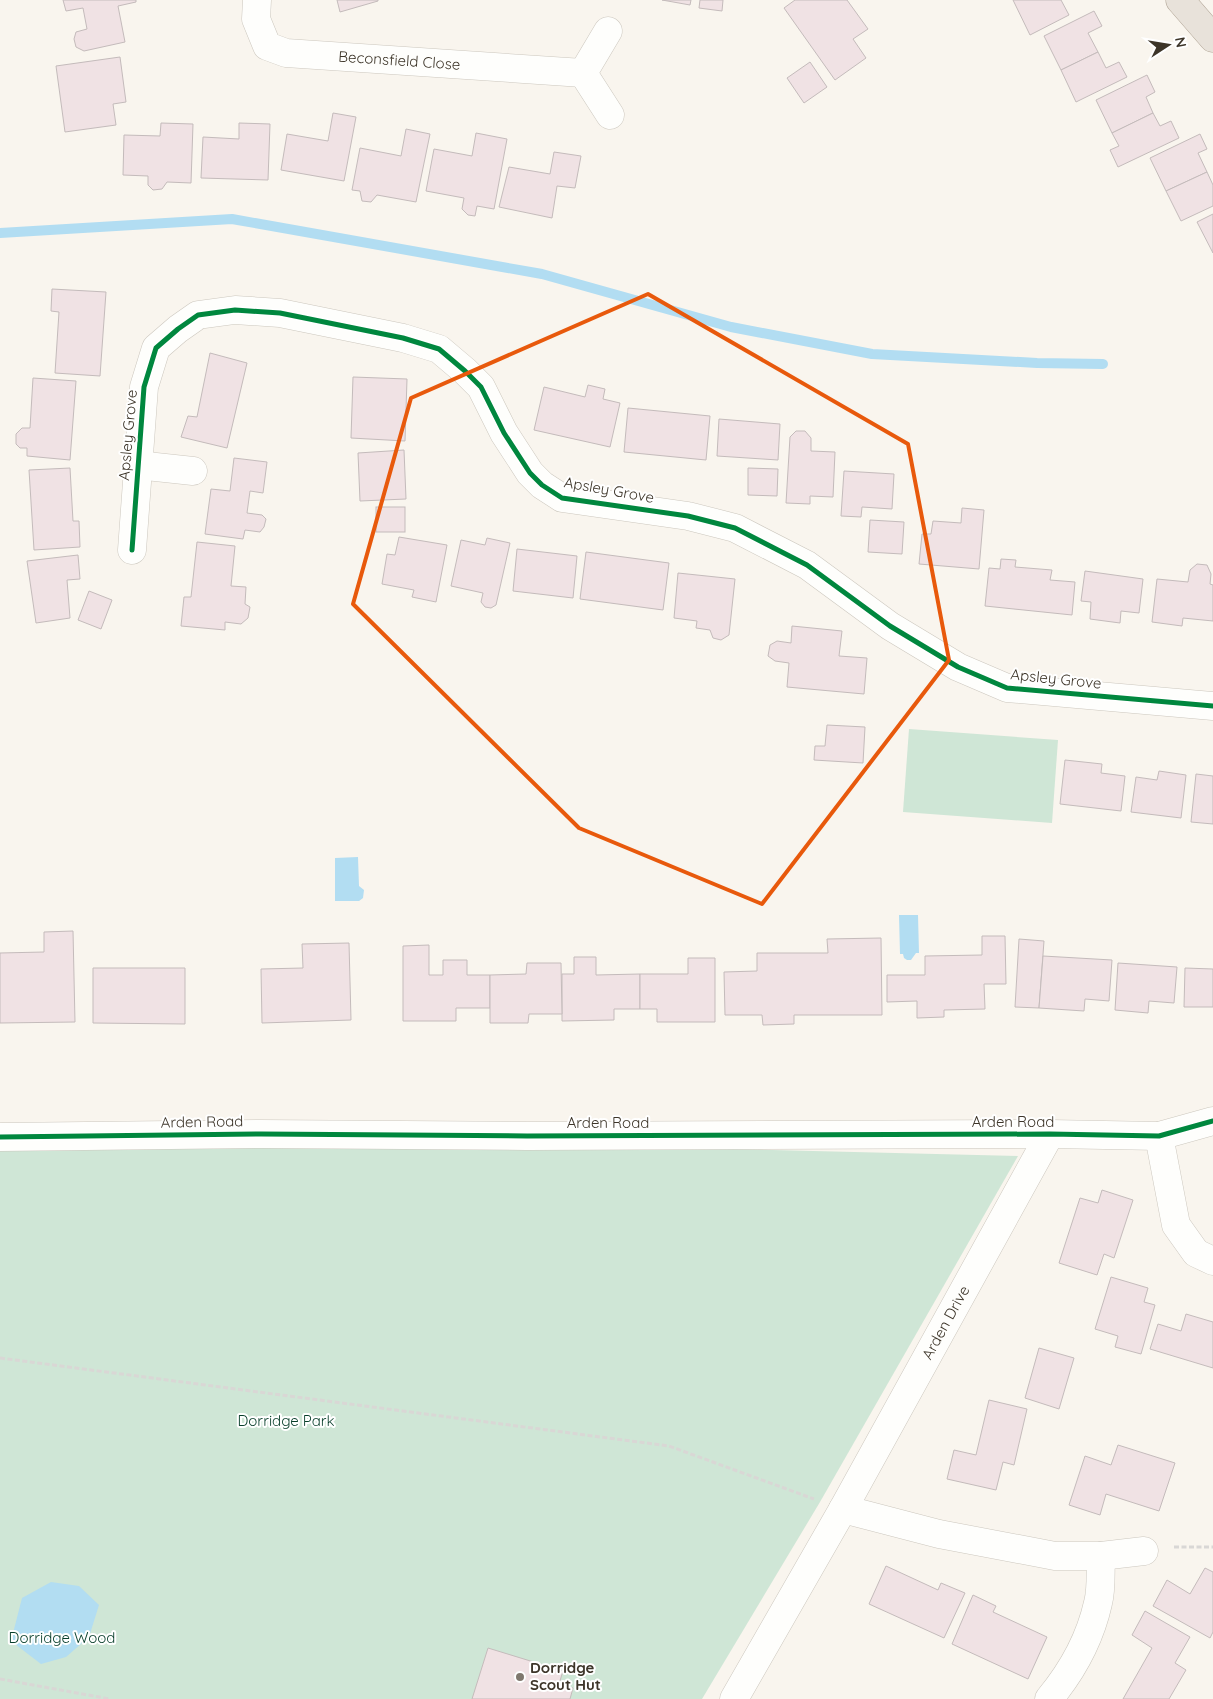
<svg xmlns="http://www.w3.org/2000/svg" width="1213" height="1699" font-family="Quicksand,sans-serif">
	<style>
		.green { fill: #cfe6d6 }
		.water { fill: #b2ddf2 }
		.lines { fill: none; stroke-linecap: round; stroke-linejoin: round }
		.stream { stroke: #b2ddf2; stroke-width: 10 }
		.building { fill: #f0e2e4; stroke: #c4bbbb }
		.minor-casing { stroke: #ccc7be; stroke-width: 29 }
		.major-casing { stroke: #afa394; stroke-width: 29 }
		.path { stroke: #d9d7d5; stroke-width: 3; stroke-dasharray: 5 2.5; stroke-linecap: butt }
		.minor { stroke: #fefefc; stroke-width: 28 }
		.major { stroke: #e8e2da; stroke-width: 28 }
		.cycleway-casing { stroke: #fff; stroke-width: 8 }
		.cycleway { stroke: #00873e; stroke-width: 5 }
		.marked { fill: none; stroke: #e8590c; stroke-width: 4; stroke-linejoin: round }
		.poi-dot { fill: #7f786e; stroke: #fff; stroke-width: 2 }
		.labels { text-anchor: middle; stroke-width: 4; stroke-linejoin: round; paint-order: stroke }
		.street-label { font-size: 15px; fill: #3d3529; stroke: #fff }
		.park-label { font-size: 15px; fill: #073e2a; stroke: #fff }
		.poi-label { font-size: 15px; font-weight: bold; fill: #3d3529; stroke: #fff; text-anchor: start }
	</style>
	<rect width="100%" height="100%" fill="#f9f5ee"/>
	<g class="green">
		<path d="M909,729l149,11 -6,83 -149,-11z"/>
		<path d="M529,1144l489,12 -198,346 -118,197h-702v-550z"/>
	</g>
	<g class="water">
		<path d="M358,857l1,29 5,4 -1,8 -4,3h-24v-43z"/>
		<path d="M899,915h19l1,38h-3l-5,7h-4l-3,-2 -1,-4h-3z"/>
		<path d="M51,1582l28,4 20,19 -10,32 -23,20 -25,7 -30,-23 11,-43z"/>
	</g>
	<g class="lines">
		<path class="stream" d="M0,233l232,-14 310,55 189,53 141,27 165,9 66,1"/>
	</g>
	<g class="building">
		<path d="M63,0h73v2l-18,4 7,36 -41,9 -8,-4 -2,-8 2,-7 11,-3 -4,-21 -17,3z"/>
		<path d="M337,0h41v1l-38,11z"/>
		<path d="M662,0h29l-1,5z"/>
		<path d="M700,0h23l-1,11 -23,-3z"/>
		<path d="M795,0h52l21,29 -15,10 13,19 -31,22 -51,-72z"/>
		<path d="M1013,0h48l8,15 -39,20z"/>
		<path d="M1094,11l8,15 -14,7 10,19 -37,18 -17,-34z"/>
		<path d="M1098,52l8,16 13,-6 8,15 -51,25 -15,-32z"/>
		<path d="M120,57l6,45 -13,2 3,21 -51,7 -9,-66z"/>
		<path d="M810,62l17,25 -23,16 -17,-25z"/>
		<path d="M1147,75l8,17 -9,5 7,16 -41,20 -16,-33z"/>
		<path d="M333,113l23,4 -12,64 -63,-11 6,-36 41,7z"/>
		<path d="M1153,113l7,13 11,-5 8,17 -61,29 -8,-17 9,-4 -7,-13z"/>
		<path d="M161,123l32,1 -2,59 -24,-1 -5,7 -9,1 -5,-5v-9l-25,-1 1,-40 36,1z"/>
		<path d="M239,123l31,1 -2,56 -67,-2 2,-41 36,2z"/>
		<path d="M406,129l24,5 -14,68 -39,-7 -6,7 -9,-1 -2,-10 -8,-1 8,-42 41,8z"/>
		<path d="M476,133l31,6 -13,70 -17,-3 -2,10 -7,-1 -6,-6 2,-11 -38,-7 8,-42 38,7z"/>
		<path d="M1200,134l7,15 -9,4 9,19 -41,19 -16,-33z"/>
		<path d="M554,152l27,4 -6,32 -18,-2 -5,32 -53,-11 10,-40 41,7z"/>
		<path d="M1207,172l6,13v21l-32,15 -15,-30z"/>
		<path d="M1213,214v39l-16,-31z"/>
		<path d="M52,289l54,3 -6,84 -45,-3 4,-61 -8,-1z"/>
		<path d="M210,353l37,10 -20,85 -46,-11 7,-21 9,1z"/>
		<path d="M353,377l54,2 -2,62 -54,-3z"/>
		<path d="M33,378l43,3 -6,79 -43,-4v-8h-7l-4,-4v-10l6,-6h8z"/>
		<path d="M588,385l17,4 -2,10 17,4 -10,44 -76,-17 10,-43 41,10z"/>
		<path d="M628,408l82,8 -4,44 -82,-8z"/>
		<path d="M719,419l61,5 -2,36 -61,-4z"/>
		<path d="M796,431h9l6,7v13l24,1 -2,45 -23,-1v8l-24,-1 4,-66z"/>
		<path d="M404,450l2,49 -46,2 -2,-48z"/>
		<path d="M234,458l33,4 -4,31 -13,-2 -3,22 15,2 4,4 -2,8 -4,5 -15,-2 -2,9 -38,-5 6,-45 19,2z"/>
		<path d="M70,468l3,53h6l1,26 -46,3 -5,-80z"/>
		<path d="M748,468l30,1 -1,27 -29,-1z"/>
		<path d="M844,471l50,3 -2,35 -30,-2 -1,10 -20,-1z"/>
		<rect x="376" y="507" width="29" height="25"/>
		<path d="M962,508l22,2 -5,59 -60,-5 3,-30h9l2,-13 28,2z"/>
		<path d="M870,520l34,2 -2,32 -34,-2z"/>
		<path d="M399,537l48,8 -11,57 -24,-5 2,-7 -32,-6 5,-30 8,1z"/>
		<path d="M487,538l23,5 -14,62 -5,3 -6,-1 -4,-5 2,-9 -32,-7 10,-46 24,5z"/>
		<path d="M197,542l38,4 -4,40 15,1 -1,17 5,3 -2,11 -7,6 -16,-2v8l-44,-4 3,-29h7z"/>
		<path d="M517,549l60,7 -4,42 -60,-7z"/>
		<path d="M586,552l83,11 -6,47 -83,-11z"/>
		<path d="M78,555l2,24 -13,1 3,38 -34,5 -9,-62z"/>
		<path d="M1001,559l15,1 -1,7 37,3 -2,10 25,2 -3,33 -87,-9 4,-38 11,1z"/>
		<path d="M1197,564l10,1 4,9 -1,10 3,1v36l-30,-3 -1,8 -30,-4 5,-43 31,3 2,-12z"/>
		<path d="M1085,571l58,8 -4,34 -18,-2 -1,12 -30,-4 1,-17 -10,-1z"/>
		<path d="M678,573l57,6 -6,56 -8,5 -8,-2 -3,-8 -14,-2 1,-7 -23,-3z"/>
		<path d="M89,591l23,9 -11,29 -23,-9z"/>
		<path d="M792,626l50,5 -3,25 28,2 -3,36 -77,-7 2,-24 -14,-2 -7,-5 2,-11 7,-4 14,2z"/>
		<path d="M827,725l38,2 -2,36 -49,-3 1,-14h10z"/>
		<path d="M1065,760l37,4 -1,9 24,3 -4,35 -61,-7z"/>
		<path d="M1159,771l27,4 -5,43 -50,-6 5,-35 21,3z"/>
		<path d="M1196,774l17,2v48l-22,-2z"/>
		<path d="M73,931l2,91 -75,1v-70l44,-1v-20z"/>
		<path d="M982,936h23l1,48h-22l1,25 -41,1v7l-27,1v-17l-30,1v-27h38v-19l57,-1z"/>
		<path d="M881,938l1,77h-88v9l-31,1 -1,-10h-37l-1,-43 33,-1v-18h71l-1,-14z"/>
		<path d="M1019,939l25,2 -5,67 -24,-1z"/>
		<path d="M349,943l2,77 -89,3 -1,-54 42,-1 -1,-24z"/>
		<path d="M429,945v30h14v-15h24v15h23v33h-34v13h-53v-75z"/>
		<path d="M1043,956l69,4 -3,41 -24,-2 -1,12 -45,-3z"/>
		<path d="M574,957h22v18l44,-1v35h-26v11l-52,1v-47h12z"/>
		<path d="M688,958h27v64h-58v-13h-17v-35h48z"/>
		<path d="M527,963h34l1,51h-33l-1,9h-38v-48l36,-1z"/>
		<path d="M1118,963l59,4 -3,36 -25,-2 -1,12 -33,-3z"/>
		<path d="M93,968h92v56l-92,-1z"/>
		<path d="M1185,968l28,1v38h-29z"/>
		<path d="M1102,1190l31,10 -19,58 -10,-4 -7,21 -38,-12 21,-65 18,5z"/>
		<path d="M1111,1277l37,11 -4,14 11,3 -14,49 -26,-7 3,-11 -23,-7z"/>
		<path d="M1186,1314l27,8v46l-63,-19 8,-25 23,7z"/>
		<path d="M1039,1348l35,10 -15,51 -34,-11z"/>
		<path d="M989,1400l38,9 -13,56 -11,-3 -7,28 -49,-11 7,-29 22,5z"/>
		<path d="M1118,1445l57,18 -16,48 -53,-17 -6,21 -31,-10 16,-49 26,9z"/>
		<path d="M886,1566l52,24 3,-7 24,10 -21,45 -75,-34z"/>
		<path d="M1205,1568l8,4v60l-3,6 -57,-32 14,-26 23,14z"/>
		<path d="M973,1595l23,11 -3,6 54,25 -19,42 -76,-35z"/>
		<path d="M1145,1611l45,26 -15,26 11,7 -17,29h-46l29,-51 -20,-13z"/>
		<path d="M488,1648l75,23 -4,13 14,4 -3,11h-98z"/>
	</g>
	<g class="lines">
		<defs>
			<g id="minor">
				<path id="s1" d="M257,0l-1,19 11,27 19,7 297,20"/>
				<path d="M608,31l-25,42 27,42"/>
				<path d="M137,465l56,6"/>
				<path d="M132,550l12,-163 12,-39 22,-19 20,-14 37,-5 45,3 123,25 36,11 26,22 16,16 23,46 26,40 12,12 20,13 126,18 47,12 72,37 83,61 68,41 49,21 206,18"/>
				<path d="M1159,1136l17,89 20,28 17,8"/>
				<path d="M0,1137l261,-3 266,2 523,-2 109,2 54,-15"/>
				<path d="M843,1509l96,25 116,22h46l43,-5"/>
				<path id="s2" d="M734,1699l109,-190 207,-375"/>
				<path d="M1049,1699c24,-29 41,-60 49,-96 4,-15 2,-32 3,-47"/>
			</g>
			<path id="major" d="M1180,0l33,38"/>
		</defs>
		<use href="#minor" class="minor-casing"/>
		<use href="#major" class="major-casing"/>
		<g class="path">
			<path d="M0,1358l669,88 145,53"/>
			<path d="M1174,1547h39"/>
			<path d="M0,1679l110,20"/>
		</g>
		<use href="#minor" class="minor"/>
		<use href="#major" class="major"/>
		<defs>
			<g id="cycleway">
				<path d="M132,550l12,-163 12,-39 22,-19 20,-14 37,-5 45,3 123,25 36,11 26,22 16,16 23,46 26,40 12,12 20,13 126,18 47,12 72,37 83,61 68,41 49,21 206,18"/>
				<path d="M0,1137l261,-3 266,2 523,-2 109,2 54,-15"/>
			</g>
		</defs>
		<use href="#cycleway" class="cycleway-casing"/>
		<use href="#cycleway" class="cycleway"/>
	</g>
	<path class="marked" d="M648,294l260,150 41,216 -187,244 -183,-76 -226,-224 58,-206z"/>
	<circle class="poi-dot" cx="520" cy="1677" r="5"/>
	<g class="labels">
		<g class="street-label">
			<text dy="5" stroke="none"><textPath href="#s1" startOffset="182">Beconsfield Close</textPath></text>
			<text transform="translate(128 435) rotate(-85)" y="5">Apsley Grove</text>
			<text transform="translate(609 490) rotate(10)" y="5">Apsley Grove</text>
			<text transform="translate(1056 679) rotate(6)" y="5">Apsley Grove</text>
			<text transform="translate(202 1122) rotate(-1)" y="5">Arden Road</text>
			<text x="1013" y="1127">Arden Road</text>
			<text x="608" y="1128">Arden Road</text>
			<text dy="5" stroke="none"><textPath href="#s2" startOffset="432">Arden Drive</textPath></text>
		</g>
		<g class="park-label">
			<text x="286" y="1426">Dorridge Park</text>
			<text x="62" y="1643">Dorridge Wood</text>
		</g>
		<g class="poi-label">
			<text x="530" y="1673">Dorridge<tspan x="530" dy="17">Scout Hut</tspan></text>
		</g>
	</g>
	<g transform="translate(1168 45) rotate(78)" stroke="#ffffff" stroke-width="4" paint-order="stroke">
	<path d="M0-4L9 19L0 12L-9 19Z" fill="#3d3529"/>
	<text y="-8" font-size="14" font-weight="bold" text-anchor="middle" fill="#3d3529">N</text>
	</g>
</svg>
